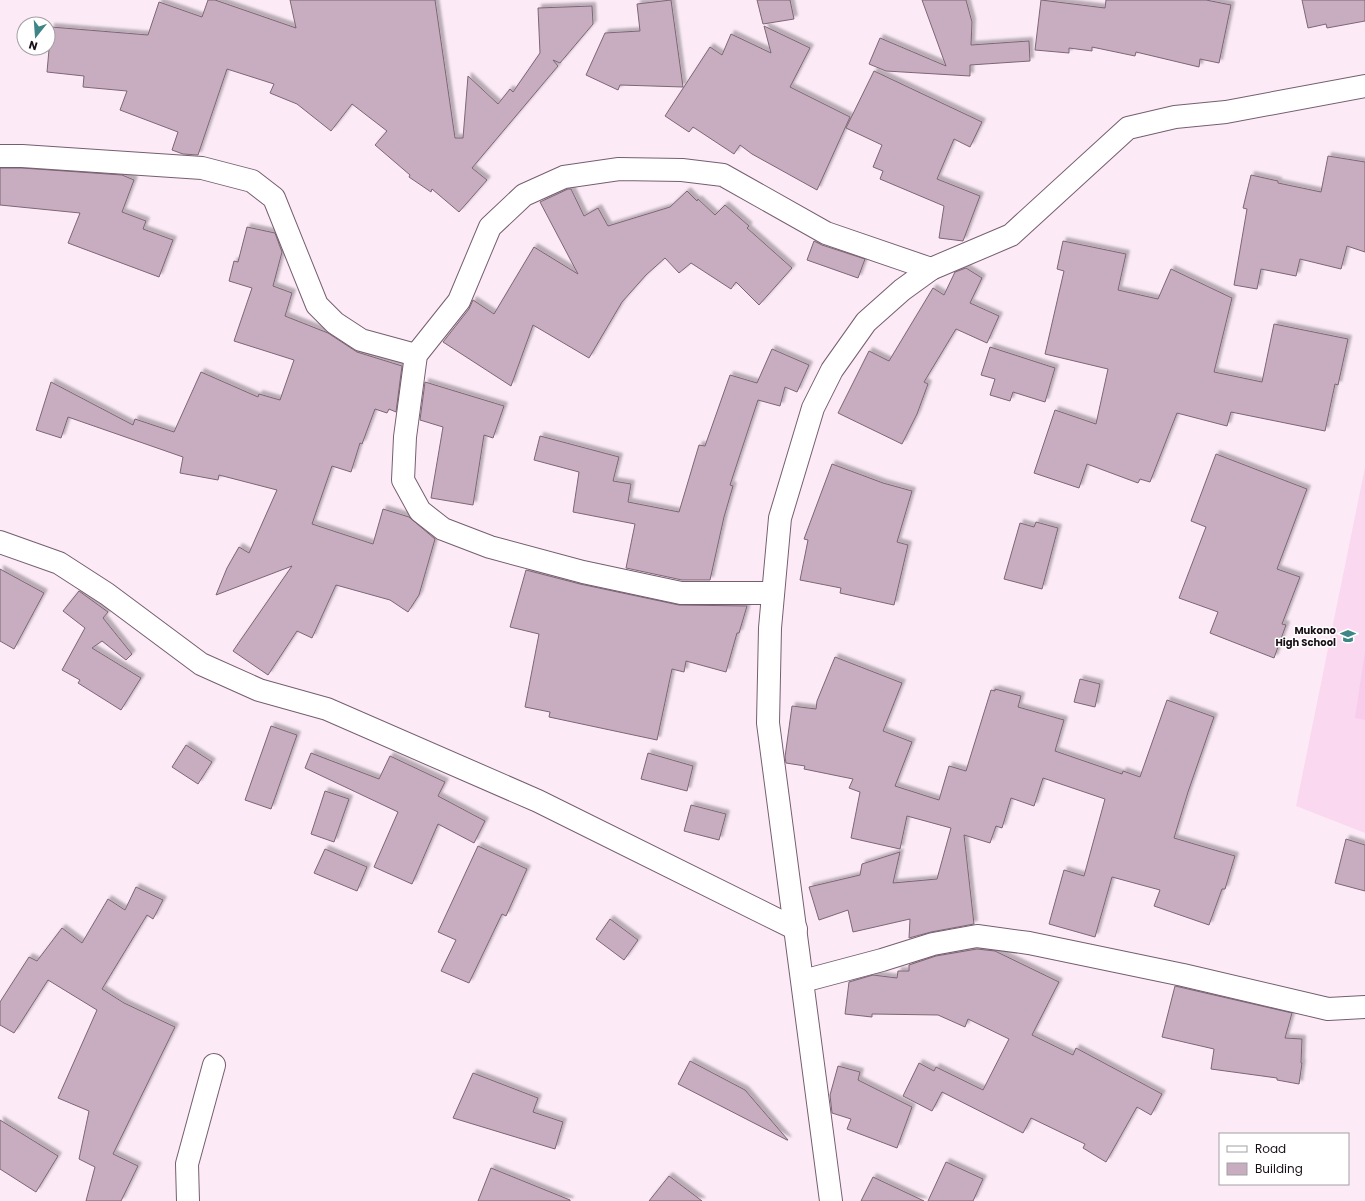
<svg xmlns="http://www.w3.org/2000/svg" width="1365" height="1201" font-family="Poppins,sans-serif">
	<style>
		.built { fill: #fad8f0 }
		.green { fill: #f7cdeb }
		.building { fill: #c7adbf; stroke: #7d6676; filter: url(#shadow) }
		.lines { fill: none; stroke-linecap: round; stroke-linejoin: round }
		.minor-casing { stroke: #765e6f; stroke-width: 24 }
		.minor { stroke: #fff; stroke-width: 22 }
		.labels { text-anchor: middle; stroke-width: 3; stroke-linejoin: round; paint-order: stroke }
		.poi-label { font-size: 10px; font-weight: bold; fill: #191017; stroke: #fff; text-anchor: end }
	</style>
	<defs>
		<filter id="shadow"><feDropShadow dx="3.5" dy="-3.5" stdDeviation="1" flood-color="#0004"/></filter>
	</defs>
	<rect width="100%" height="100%" fill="#fcebf7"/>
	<path class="built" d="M1365,467v366l-69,-27z"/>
	<path class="green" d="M1365,651v69l-10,-2z"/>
	<g class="building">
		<path d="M208,0h7l81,28 -6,-28h145l20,138h8l5,-62 30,28 12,-15 3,3 27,-39 -2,-45 54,-2 1,18 -33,39 -7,-3 5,6 -86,102 15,12 -28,32 -27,-23 -1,3 -22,-15 1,-2 -35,-30 12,-14 -35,-27 -21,27 -34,-27 -27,-11 4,-9 -47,-15 -29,86 -15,-1 -11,-4 6,-18 -58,-22 7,-19 -44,-4 1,-11 -37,-4 4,-45 97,8 11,-33 43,15z"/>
		<path d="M671,0l12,87 -63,-2 -2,5 -32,-15 19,-42 35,-2 -3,-27z"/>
		<path d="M757,0h33l4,19 -31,5z"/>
		<path d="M922,0h44l6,22 -1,23 58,-4 1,20 -60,4v11l-84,-5 -17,-7 11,-26 66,28z"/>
		<path d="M1041,0l64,8 1,-8h100l25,5 -12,58 -19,-4 -1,8 -63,-15 -1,4 -43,-9v4l-23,-3v5l-34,-3z"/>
		<path d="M1302,0h63v21l-38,7 -1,-4 -18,4z"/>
		<path d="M764,26l46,22 -20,39 60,30 -33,73 -65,-36 -12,-9 -6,9 -41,-27 -4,5 -24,-16 45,-69 12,8 9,-21 40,19z"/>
		<path d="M874,71l108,51 -12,25 -16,-8 -17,40 43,17 -17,45 -24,-3 5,-32 -64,-27 3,-8 -10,-4 9,-22 -36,-17z"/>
		<path d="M1328,156l37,6v90l-18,-6 -6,23 -41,-10 -4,17 -35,-7 -4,20 -23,-4 13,-76 -4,-1 8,-33 27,6v2l43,9z"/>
		<path d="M0,168h22l100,7 12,5 -12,32 24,9 -3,8 30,11 -14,37 -91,-34 12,-30 -80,-8z"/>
		<path d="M568,189h3l13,27 14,-8 10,18 62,-19 17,-16 10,10 1,-2 17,16 10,-10 24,21 -2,2 45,40 -33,37 -23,-23 -5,7 -40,-26 -12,10 -14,-15 -19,17 -24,27 -33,56 -56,-33 -22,61 -68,-44 26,-33 4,-9 21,14 40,-67 44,27 -38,-72z"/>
		<path d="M247,227l28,6 7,19 -9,34 19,7 -7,23 43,17 29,19 45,14 -6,46 -7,-3 -2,4 -12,-4 -13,35 -2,-1 -9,29 -19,-6 -20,58 61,20 10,-35 26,8 26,22 -16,56 -11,17 -18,-12 -54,-15 -24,53 -15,-7 -29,44 -35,-24 59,-85 -76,29 11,-27 12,-21 10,6 28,-63 -58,-15 -1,5 -38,-7 3,-16 -115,-40 -7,21 -25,-8 15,-48 82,43 2,-6 39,13 27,-60 57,25 1,-3 21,6 14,-40 -60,-19 18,-53 -23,-7 5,-20 4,1z"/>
		<path d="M814,241l8,4 43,14 -7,19 -51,-18z"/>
		<path d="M1063,241l63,13 -8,36 40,9 13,-30 61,29 -18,74 48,10 12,-58 74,15 -10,46 -3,-1 -10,47 -94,-19 -4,14 -50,-13 -27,69 -10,-3 -2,4 -51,-19 -8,24 -45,-15 21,-63 41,14 12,-55 -63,-15 19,-83 -7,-2z"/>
		<path d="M966,268l16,10 -12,25 29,13 -12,27 -31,-14 -32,53 4,2 -11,30 -15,30 -64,-31 31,-62 20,10 44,-73 11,7 11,-23z"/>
		<path d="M990,347l65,21 -10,34 -32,-10 -3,9 -20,-6 5,-16 -14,-4z"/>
		<path d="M772,349l37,16 -12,27 -12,-5 -5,19 -22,-6 -28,85 3,1 -9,31 -14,63h-28l-56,-12 9,-44 -62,-12 6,-40 -45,-12 6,-24 79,21 -6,24 18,3 -3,18 51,10 20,-67 6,1 25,-71 27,8z"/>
		<path d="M425,382l79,24 -11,32 -9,-3 -11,70 -42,-7 12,-71 -23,-7z"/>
		<path d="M1216,454l91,35 -30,80 23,8 -18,47 4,1 -12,33 -64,-25 8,-21 -39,-14 27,-71 -15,-6z"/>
		<path d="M832,464l51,19 29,8 -15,51 11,3 -14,60 -54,-12 1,-5 -41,-8 8,-40 -4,-1z"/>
		<path d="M1036,522l22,6 -16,61 -38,-10 16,-56 14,4z"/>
		<path d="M0,569l44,24 -30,56 -14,-8z"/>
		<path d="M526,570l54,14 99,21 68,1 -8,27h-2l-11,39 -40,-11 -2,11 -12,-3 -15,71 -108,-23 1,-5 -25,-5 14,-73 -29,-7z"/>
		<path d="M79,591l29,21 -5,6 29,36 -6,6 -24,-19 -10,7 49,30 -20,32 -43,-27 2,-3 -18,-10 23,-42 -22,-17z"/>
		<path d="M835,657l67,26 -19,48 29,11 -17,44 44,14 10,-34 17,5 25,-81 4,1v-2l26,7 -3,11 46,13 -9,31 67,23 1,-3 17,6 27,-77 47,17 -26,75 -14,46 61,18 -10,33h-3l-13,36 -55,-19 6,-16 -48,-13 -17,60 -46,-13 15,-54 20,6 21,-77 -62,-21 -9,28 -23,-8 -9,30 -6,-2 -6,17 -26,-8 10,89 -43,8 -22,6 1,-19 -57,13 -5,-22 -29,10 -10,-33 51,-12 2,-11 38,-12 -7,31 44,-4 14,-51 -44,-12 -7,33 -49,-11 9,-46 -11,-4 4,-9 -49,-10 1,-3 -19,-3 -1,-6 7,-51 24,3 1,-8z"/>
		<path d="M1080,679l20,5 -5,23 -21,-5z"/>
		<path d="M271,726l26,9 -26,74 -26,-9z"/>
		<path d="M186,745l26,17 -14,22 -26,-17z"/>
		<path d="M311,753l68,26 11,-23 55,26 -7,14 47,25 -11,22 -36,-19 -26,60 -38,-17 24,-55 -93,-44z"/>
		<path d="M648,753l45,13 -6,25 -46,-12z"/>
		<path d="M325,791l24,8 -15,43 -23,-8z"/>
		<path d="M691,805l35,9 -7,26 -35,-9z"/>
		<path d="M1346,839l19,6v46l-30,-8z"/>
		<path d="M478,846l49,23 -21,47 -4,-2 -33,69 -28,-12 15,-31 -18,-8z"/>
		<path d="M325,849l42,18 -10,24 -43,-18z"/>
		<path d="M136,887l27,13 -10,19 -6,-4 -45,74 22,14 51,24 -62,127 25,12 -17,35h-35l9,-34 -16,-8 10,-48 -31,-13 39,-88 -49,-30 -34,53 -14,-8v-23l29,-45 8,4 25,-33 20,15 26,-44 17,11z"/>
		<path d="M610,919l28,21 -14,20 -28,-21z"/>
		<path d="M977,949l18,2 64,31 -27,53 41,20 3,-7 86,46 -11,21 -14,-8 -31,55 -23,-14 2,-4 -54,-26 -8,15 -81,-41 -10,19 -29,-15 16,-33 15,8 2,-4 47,23 26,-51 -41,-20 -3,8 -27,-12 -66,-1v3l-27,-3 4,-32 24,-7 24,3 1,-7h11v-6l27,-9z"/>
		<path d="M1175,986l117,27 -7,25 17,1 -1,24h1l-3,21 -22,-4v-2l-66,-9 3,-20 -52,-12z"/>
		<path d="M690,1061l55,29 43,50h-1l-109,-56z"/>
		<path d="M838,1066l22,6 -2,8 54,27 -15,41 -50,-19 4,-10 -19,-6 -2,-18z"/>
		<path d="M473,1073l65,25 -5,14 30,10 -8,27 -102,-31z"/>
		<path d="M0,1120l58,36 -22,36 -36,-23z"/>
		<path d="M946,1162l37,17 -10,22h-45z"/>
		<path d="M491,1168l79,32v1h-92z"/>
		<path d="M669,1176l33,25h-53z"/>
		<path d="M873,1177l51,24h-63z"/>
	</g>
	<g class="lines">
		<defs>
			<g id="minor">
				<path d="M0,156h22l180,12 50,13 22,17 43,107 18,18 26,17 55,15"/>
				<path d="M0,542l59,21 48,31 94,70 58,26 68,19 211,92 258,128"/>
				<path d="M773,593h-92l-98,-21 -93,-25 -47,-18 -23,-18 -17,-31 2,-43 11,-82 43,-54 31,-74 34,-32 40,-18 55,-8 63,1 41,5 103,58 105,36"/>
				<path d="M803,981l79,-21 51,-16 44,-8 52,7 154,32 145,34 37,-2"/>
				<path d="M188,1201l-1,-37 27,-99"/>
				<path d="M831,1201l-63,-478 2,-95 10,-110 33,-110 19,-38 34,-48 36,-32 29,-21 80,-34 117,-107 47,-11 51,-5 139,-26"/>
			</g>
		</defs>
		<use href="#minor" class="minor-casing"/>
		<use href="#minor" class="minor"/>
	</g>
	<defs>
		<symbol id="school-bare" viewBox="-9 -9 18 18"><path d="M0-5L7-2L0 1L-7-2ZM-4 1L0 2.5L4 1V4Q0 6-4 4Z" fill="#3d8586" stroke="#fff" stroke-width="2.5" paint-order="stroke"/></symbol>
	</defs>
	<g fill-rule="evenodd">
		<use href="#school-bare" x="1337" y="625" width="22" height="22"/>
	</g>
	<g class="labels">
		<g class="poi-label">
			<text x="1336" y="634">Mukono<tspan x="1336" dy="12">High School</tspan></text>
		</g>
	</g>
	<rect x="1219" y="1133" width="130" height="52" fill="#ffffff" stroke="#a39fa2"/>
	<rect x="1227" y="1146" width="20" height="6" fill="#ffffff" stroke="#a39fa2"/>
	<text x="1255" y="1153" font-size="12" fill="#191017">Road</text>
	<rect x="1227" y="1163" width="20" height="12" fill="#c7adbf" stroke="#a39fa2"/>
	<text x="1255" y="1173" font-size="12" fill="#191017">Building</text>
	<g transform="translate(36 36) rotate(197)"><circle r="19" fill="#ffffff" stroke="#a39fa2"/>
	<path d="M0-3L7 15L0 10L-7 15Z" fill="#3d8586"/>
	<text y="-6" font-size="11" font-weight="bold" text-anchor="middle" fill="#191017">N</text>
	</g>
</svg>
